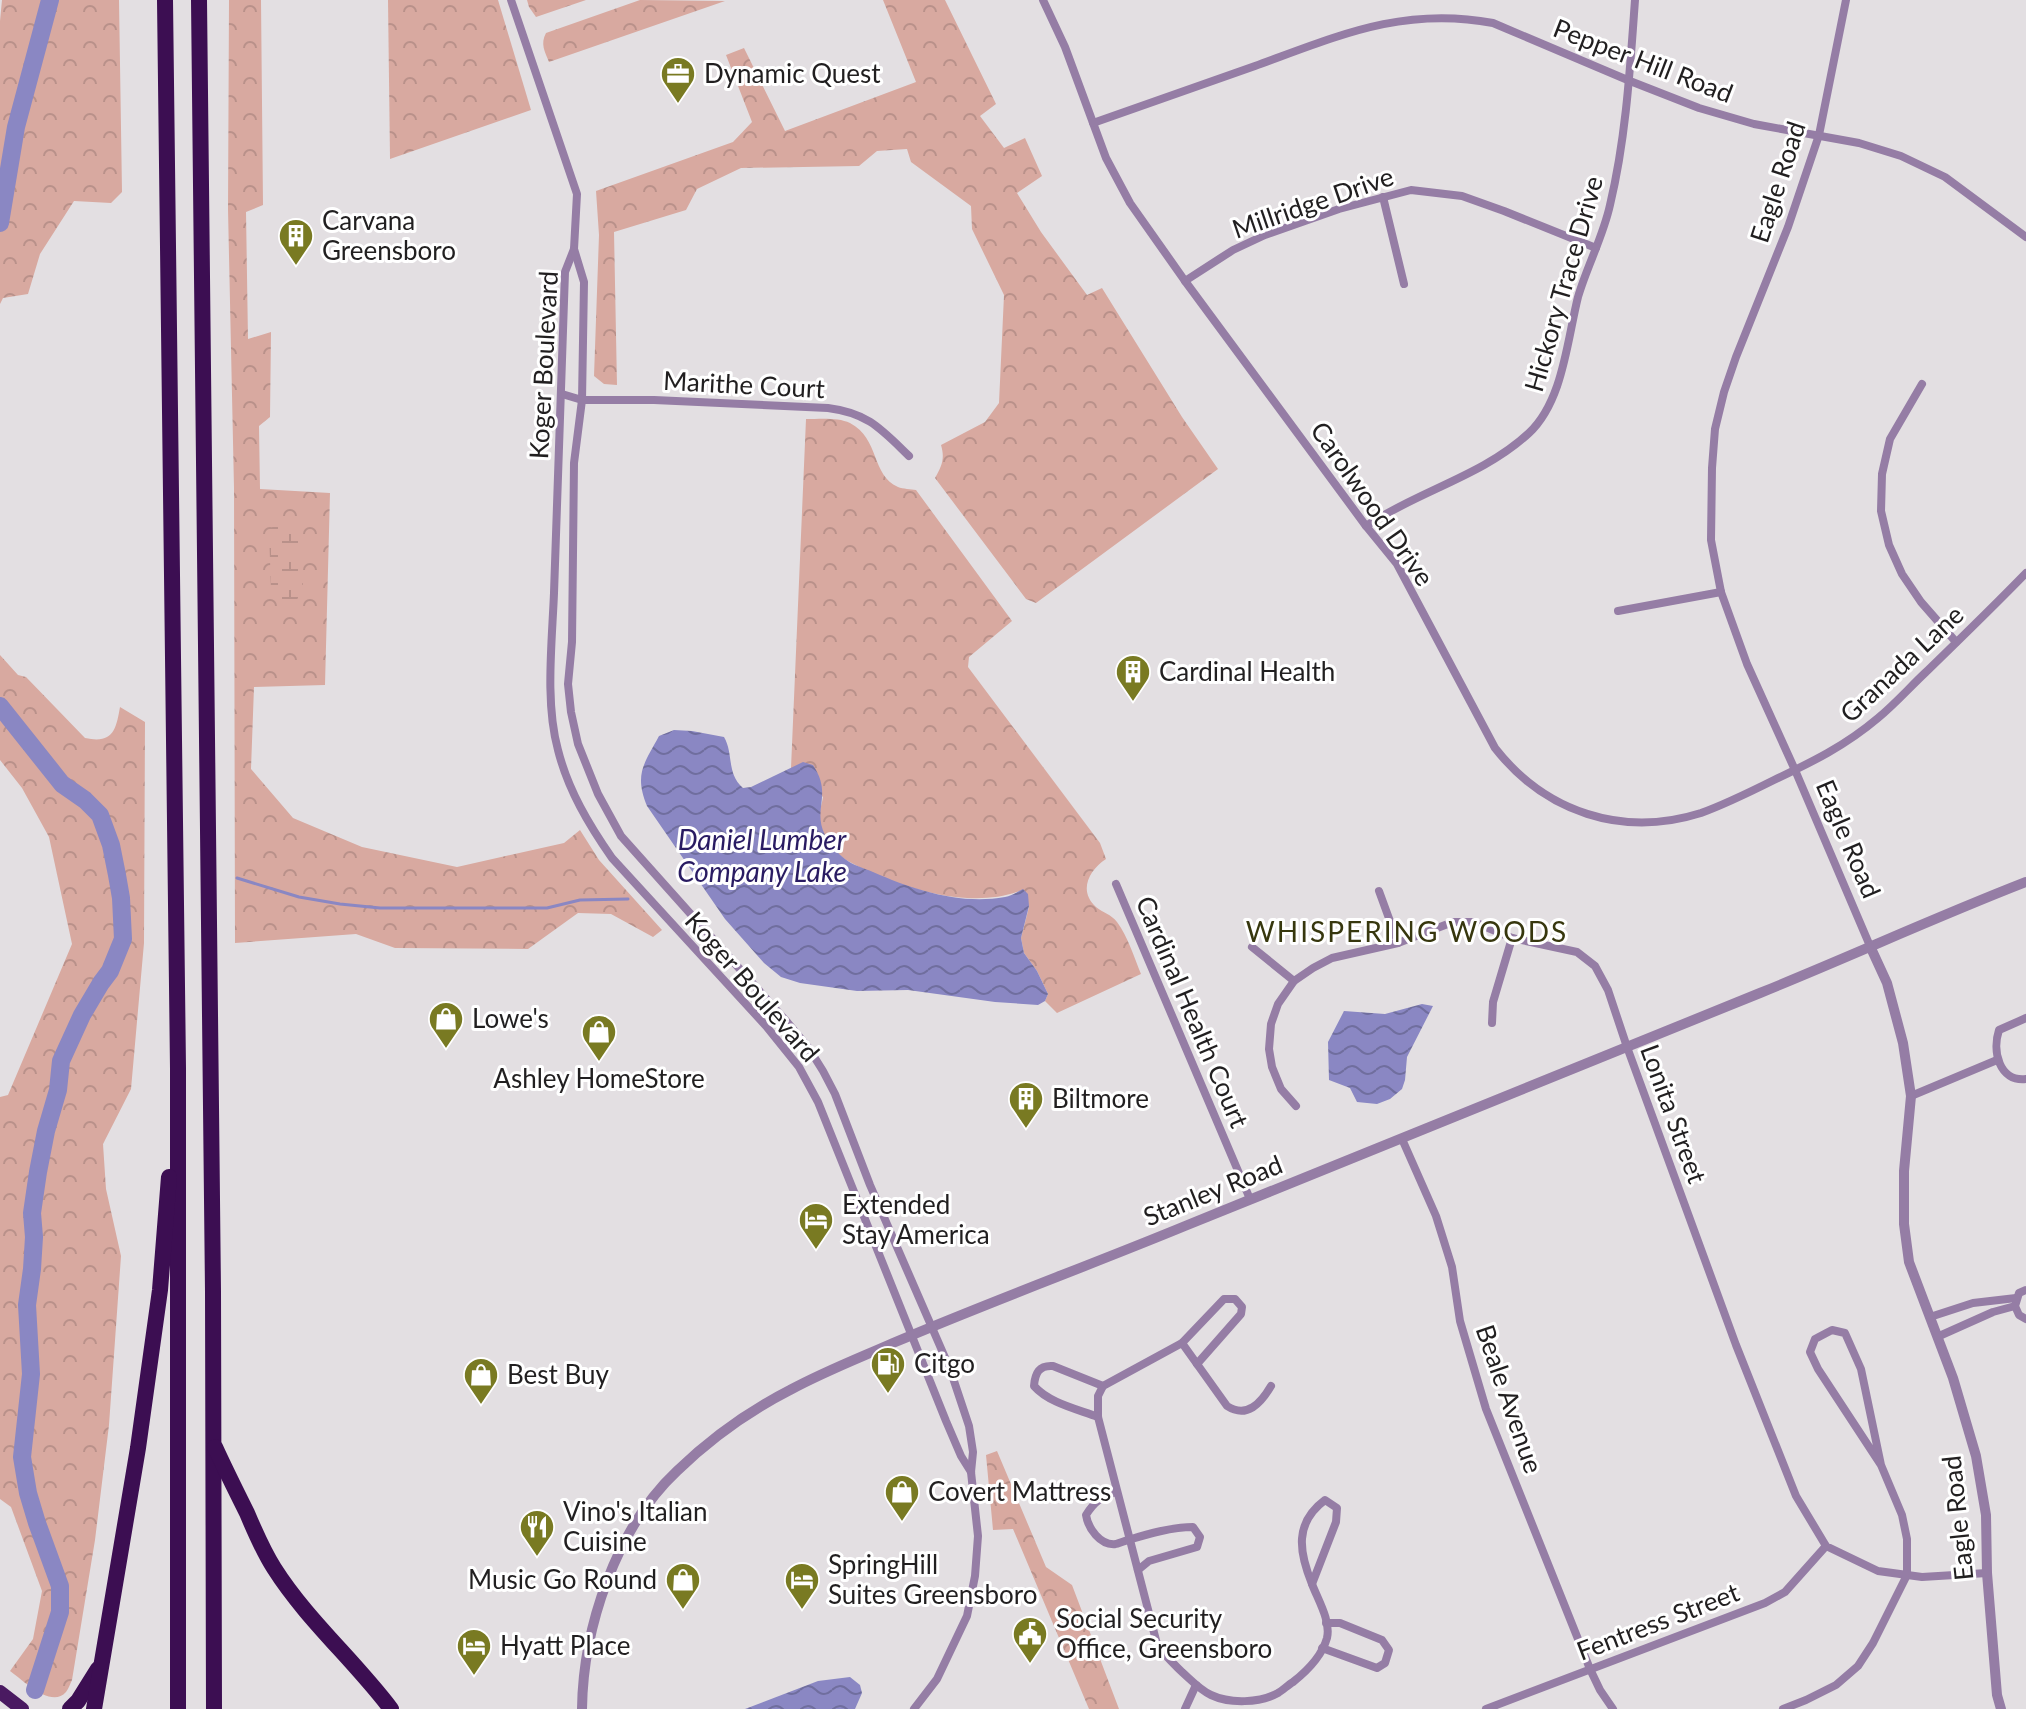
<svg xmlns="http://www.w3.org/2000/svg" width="2026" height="1709" font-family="Lato,sans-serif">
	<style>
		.forest { fill: url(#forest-crowns) }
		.wetland { fill: url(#wetland-marsh) }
		.water { fill: url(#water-waves) }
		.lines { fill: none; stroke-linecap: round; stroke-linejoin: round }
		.stream { stroke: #8a87c3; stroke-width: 3 }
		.river { stroke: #8a87c3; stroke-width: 18 }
		.minor { stroke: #957da5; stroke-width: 8 }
		.tertiary { stroke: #957da5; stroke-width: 10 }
		.trunk { stroke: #4a1a61; stroke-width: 14 }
		.motorway { stroke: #3c0e52; stroke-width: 16 }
		.labels { text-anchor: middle; stroke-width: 6; stroke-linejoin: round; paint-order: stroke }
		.street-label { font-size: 26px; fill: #211f20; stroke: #fff }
		.poi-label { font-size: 26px; fill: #211f20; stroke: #fff; text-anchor: start }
		.water-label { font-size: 28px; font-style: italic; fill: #291b62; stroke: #fff }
		.neighbourhood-label { font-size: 28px; letter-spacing: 2px; fill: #37370e; stroke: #fff }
	</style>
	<defs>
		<pattern id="forest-crowns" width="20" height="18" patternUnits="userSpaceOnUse" patternTransform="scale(2)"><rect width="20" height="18" fill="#d8a9a0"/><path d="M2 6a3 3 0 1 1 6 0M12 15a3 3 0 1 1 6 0" fill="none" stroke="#b9918a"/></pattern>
		<pattern id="wetland-marsh" width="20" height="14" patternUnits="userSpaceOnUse" patternTransform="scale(2)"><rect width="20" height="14" fill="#d8a9a0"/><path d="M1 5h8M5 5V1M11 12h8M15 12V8" fill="none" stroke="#b9918a"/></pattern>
		<pattern id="water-waves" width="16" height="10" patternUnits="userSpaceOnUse" patternTransform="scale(2)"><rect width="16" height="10" fill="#8a87c3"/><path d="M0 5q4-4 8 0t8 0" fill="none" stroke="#706e9e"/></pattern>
	</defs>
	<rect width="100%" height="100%" fill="#e3dfe2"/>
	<g class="forest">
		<path d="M2,0h117l3,192 -11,11 -37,-2 -34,53 -12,40 -25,4 -3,6v-283z"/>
		<path d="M229,0h32l2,205 -17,7 2,127 23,-7 -1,85 -11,9 1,63 70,4 -5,192 -71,2 -3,82 42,49 69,29 95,20 107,-24 16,-13 19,30 63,70 -9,7 -42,-23 -33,-1 -50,36 -133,-1 -39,-14 -121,9 -1,-455 -6,-279z"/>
		<path d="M388,0h110l33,110 -141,49z"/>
		<path d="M527,0h59l-50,17 -7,-10z"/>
		<path d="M640,0l85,1 -176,61c-4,-10 -9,-18 -3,-29z"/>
		<path d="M883,0h62l51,104 -16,12 24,32 21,-10 17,38 -25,17 24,39 46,63 15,-7 80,129 36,52 -182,134 -10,-4 -91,-121c7,-12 10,-20 6,-33l44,-23 14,-19 5,-108 -32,-66 -1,-23 -60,-44 -4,-13 -30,2 -18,15 -118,2 -44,21 -11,21 -72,22 3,153 -13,-1 -10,-8 5,-141 -3,-44 137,-49 19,-20 -26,-67 18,-7 41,83 131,-49z"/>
		<path d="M806,419c13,0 32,-2 44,4 30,16 21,52 48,64 5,2 13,2 18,3l96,131 -43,36 -1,10 132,176 6,16c-17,11 -28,32 -10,48 7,6 15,7 21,15 11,15 17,35 24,52l-84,39 -12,-12 3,-7 -11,-23 -13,-18 -3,-15 8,-31 -7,-17c-17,7 -35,9 -55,8 -35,-1 -88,-19 -119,-37 -11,-6 -27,-26 -29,-39 -1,-7 3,-18 4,-25l-32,-29z"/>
		<path d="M0,655l18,20 8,2 59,61c28,6 31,-8 35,-31l25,15 -1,221 -13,146 -28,55 3,45 15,67 -12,169 -14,115 -23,140c-2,4 -3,8 -6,12 -15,17 -43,-12 -56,-21l23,-32 9,-48 -31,-84 -11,-8v-402l8,-2 64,-151 -23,-107 -27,-49 -22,-28z"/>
		<path d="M997,1451l49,116 26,18 47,124h-30l-76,-180 -20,1 -7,-75z"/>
	</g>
	<path class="wetland" d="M293,523l7,5 3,62 -7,11 -14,3 -11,-14 -2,-60 7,-6z"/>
	<g class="water">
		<path d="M674,730l18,1 32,6c10,17 2,36 19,51l8,-1 52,-25 10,3c20,30 -1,44 12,70 4,8 13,19 20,24 7,6 19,9 28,13 41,18 87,33 132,25 6,-1 12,-5 18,-8l5,5 1,12 -8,32 3,15 13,18 11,23 -3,7 -7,4 -43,-3 -87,-12 -51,1 -57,-8 -19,-6 -17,-14 -39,-44 -78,-113c-13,-32 -3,-42 12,-70z"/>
		<path d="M1422,1004l11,2 -26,51 -2,23 -3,9 -12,10 -13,5 -20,-2 -7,-14 -21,-8 -1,-38 16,-31 41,3z"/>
		<path d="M850,1677l10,8 2,8 -7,16h-110l73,-28z"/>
	</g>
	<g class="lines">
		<path class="stream" d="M237,878l62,19 41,7 40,4h167l33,-8 48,-1"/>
		<g class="river">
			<path d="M0,223l16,-96 34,-127"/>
			<path d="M0,706l62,78 23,16 15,15 11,30 6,30 4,23 2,41 -13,32 -9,12 -19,32 -21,46 -3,29 -12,41 -8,41 -6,41 2,24 -2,32 -5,36 4,69 -9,83 6,36 9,30 23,63v26l-25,78"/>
		</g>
		<g class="minor">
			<path d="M511,0l66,194 -3,55 -9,23c-3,107 -8,214 -11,321 -2,50 -9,110 4,157 10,40 31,75 54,108l154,168 33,41 19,35 128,319 15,35 10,16"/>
			<path d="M1043,0l22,47 41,111 24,45 55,78 181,245 31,38 98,184c50,64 127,90 206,65 25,-9 49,-21 73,-33 38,-18 71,-34 104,-62 17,-14 32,-31 48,-46 34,-33 67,-65 100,-99"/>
			<path d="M1846,0l-27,135 -31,92 -52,130 -12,35 -9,37 -3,39 -1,72 10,52 26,72 48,106 75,176"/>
			<path d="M1093,123c54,-19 108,-38 162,-57 83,-30 148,-60 238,-43l137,58 69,27 55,16 105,19 42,13 44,21 81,60"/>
			<path d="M1383,197l21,87"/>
			<path d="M574,249l10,33 -2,118 -8,63 -2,179 -4,42 3,28 7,32 20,50 23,42 167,187 20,24 15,24 12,23 35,91 80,184 19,57 4,26 -2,20 7,64 -3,40 -8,40 -30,63 -23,30"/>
			<path d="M1185,281l48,-31 32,-15 74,-26 72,-19 51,6 42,15 92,37"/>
			<path d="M1922,384l-32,55 -8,35 -1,37 8,34 13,29 19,28 35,40"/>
			<path d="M562,394l20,6h72l174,8c40,5 53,21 81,48"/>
			<path d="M1366,526c52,-35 117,-50 163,-93 34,-32 38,-92 49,-136 9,-31 25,-60 32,-92 16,-67 20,-136 25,-205"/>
			<path d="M1618,611l103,-19"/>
			<path d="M1116,884l134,315"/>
			<path d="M1379,891l19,52"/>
			<path d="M1252,947l42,34"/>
			<path d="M2026,1018l-27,12c-7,21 0,52 27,49"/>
			<path d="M1492,1023l1,-21 19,-64"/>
			<path d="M1911,1096l86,-36"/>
			<path d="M1296,1106l-15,-17 -9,-22 -3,-18 2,-25 7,-20 16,-23 19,-13 19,-10 66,-15 55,-21h21l38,16 65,14 18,14 13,24 19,57 109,298 60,151 30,50 52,25 44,6 65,-4"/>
			<path d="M1402,1139l34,77 16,51 8,54 26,88 104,260 10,21 13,19"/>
			<path d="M2026,1290l-7,3 -4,13 4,9 7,4"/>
			<path d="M1930,1317l43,-14 43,-5"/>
			<path d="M1937,1337l56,-25 22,-6"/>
			<path d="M1182,1343l45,63c20,13 34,-3 44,-20"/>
			<path d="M1197,1364l44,-50 1,-7 -7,-8h-11l-42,44 -79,43 -5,10v21l59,227c7,11 16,19 25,28 9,8 18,18 29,23 19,9 49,8 67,-2 5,-3 10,-8 15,-11 14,-11 29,-26 34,-44 4,-17 -9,-38 -15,-54"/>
			<path d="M1098,1417c-21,-8 -49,-14 -64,-31 1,-13 5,-21 19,-20l50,20"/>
			<path d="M1117,1492c-15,4 -23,10 -31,23 2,13 14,31 30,29 1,0 11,-4 12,-4 20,-6 44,-13 65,-13l7,10 -3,10 -48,14 -11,9"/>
			<path d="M1325,1500l12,8 -1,14 -24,62c-13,-32 -18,-61 13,-84z"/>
			<path d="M1322,1648l55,20 8,-5 4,-13 -7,-10 -42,-17h-14"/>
			<path d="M1185,1709l11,-24"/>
			<path d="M1486,1709l279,-106 20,-11 41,-46"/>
			<path d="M1783,1709l23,-9 30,-15 22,-19 15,-23 34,-68v-36l-5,-24 -21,-50 -63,-96 -8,-17 5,-13 17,-9 13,3 16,36 20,96"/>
		</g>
		<g class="tertiary">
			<path d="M1870,946l17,37 16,60 8,53 -7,75v53l5,38 44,116 23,78 10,59 1,58 10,122 4,14"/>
			<path d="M582,1709c1,-81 34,-181 95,-238 33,-32 72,-60 113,-81 33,-18 69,-32 103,-47 96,-41 195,-77 292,-117 192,-78 384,-155 575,-233 89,-36 176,-76 266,-111"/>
		</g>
		<path class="trunk" d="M0,1692l22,17"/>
		<g class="motorway">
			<path d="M165,0l13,1068v641"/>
			<path d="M199,0l14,1291 1,418"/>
			<path d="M215,1447c10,22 21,44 32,66 8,19 16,38 27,55 33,52 80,92 117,141"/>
			<path d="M70,1709l8,-8 20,-32"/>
			<path d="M94,1709l44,-261 22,-158 9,-113"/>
		</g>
	</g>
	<defs>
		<symbol id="office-pin" viewBox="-11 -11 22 30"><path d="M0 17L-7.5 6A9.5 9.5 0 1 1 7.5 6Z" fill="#797a22" stroke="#fff"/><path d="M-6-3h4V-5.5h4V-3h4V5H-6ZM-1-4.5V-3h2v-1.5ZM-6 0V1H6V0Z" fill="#fff"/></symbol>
		<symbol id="building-pin" viewBox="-11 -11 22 30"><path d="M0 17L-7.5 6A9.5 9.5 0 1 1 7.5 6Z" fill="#797a22" stroke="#fff"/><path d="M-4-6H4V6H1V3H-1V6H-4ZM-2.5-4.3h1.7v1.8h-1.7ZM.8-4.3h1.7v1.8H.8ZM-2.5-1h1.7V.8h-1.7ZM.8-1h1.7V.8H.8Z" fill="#fff"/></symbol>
		<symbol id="shop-pin" viewBox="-11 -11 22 30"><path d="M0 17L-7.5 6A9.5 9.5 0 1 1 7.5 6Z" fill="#797a22" stroke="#fff"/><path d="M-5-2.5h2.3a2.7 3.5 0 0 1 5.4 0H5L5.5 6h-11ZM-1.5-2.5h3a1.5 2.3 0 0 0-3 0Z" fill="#fff"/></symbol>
		<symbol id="hotel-pin" viewBox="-11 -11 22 30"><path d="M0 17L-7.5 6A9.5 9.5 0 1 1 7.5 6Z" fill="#797a22" stroke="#fff"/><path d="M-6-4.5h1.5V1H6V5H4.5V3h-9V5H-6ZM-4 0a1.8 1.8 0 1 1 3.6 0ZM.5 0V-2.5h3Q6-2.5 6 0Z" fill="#fff"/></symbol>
		<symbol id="fuel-pin" viewBox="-11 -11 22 30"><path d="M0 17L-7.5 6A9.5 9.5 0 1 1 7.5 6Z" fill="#797a22" stroke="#fff"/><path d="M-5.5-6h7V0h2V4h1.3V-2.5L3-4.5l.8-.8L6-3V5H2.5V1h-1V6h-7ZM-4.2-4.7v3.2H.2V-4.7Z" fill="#fff"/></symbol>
		<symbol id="restaurant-pin" viewBox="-11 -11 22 30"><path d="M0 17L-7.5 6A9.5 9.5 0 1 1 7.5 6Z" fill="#797a22" stroke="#fff"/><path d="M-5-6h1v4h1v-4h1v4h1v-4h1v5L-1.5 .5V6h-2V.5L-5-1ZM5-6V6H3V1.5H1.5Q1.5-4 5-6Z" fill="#fff"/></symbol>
		<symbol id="civic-pin" viewBox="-11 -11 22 30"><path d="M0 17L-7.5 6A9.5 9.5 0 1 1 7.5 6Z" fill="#797a22" stroke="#fff"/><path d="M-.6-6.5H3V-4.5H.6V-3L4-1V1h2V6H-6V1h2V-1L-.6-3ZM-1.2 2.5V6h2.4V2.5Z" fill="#fff"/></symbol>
	</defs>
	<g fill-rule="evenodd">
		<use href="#office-pin" x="658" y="54" width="40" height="54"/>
		<use href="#building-pin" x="276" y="216" width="40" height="54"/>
		<use href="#building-pin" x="1113" y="652" width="40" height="54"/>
		<use href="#shop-pin" x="426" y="999" width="40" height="54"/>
		<use href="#shop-pin" x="579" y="1012" width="40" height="54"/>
		<use href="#building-pin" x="1006" y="1079" width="40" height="54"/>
		<use href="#hotel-pin" x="796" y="1200" width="40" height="54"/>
		<use href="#fuel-pin" x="868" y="1344" width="40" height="54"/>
		<use href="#shop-pin" x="461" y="1355" width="40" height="54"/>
		<use href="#shop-pin" x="882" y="1472" width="40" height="54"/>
		<use href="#restaurant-pin" x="517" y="1507" width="40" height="54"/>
		<use href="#shop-pin" x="663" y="1560" width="40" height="54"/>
		<use href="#hotel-pin" x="782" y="1560" width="40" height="54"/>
		<use href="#civic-pin" x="1010" y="1614" width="40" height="54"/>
		<use href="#hotel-pin" x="454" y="1626" width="40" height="54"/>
	</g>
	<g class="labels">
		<g class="street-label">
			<text transform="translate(1643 61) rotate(21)" y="9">Pepper Hill Road</text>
			<text transform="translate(1778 182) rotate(-72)" y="9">Eagle Road</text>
			<text transform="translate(1313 203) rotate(-19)" y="9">Millridge Drive</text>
			<text transform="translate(1564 284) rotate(-74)" y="9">Hickory Trace Drive</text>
			<text transform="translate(544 365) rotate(-87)" y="9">Koger Boulevard</text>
			<text transform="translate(744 385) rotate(3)" y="9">Marithe Court</text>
			<text transform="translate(1372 504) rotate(55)" y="9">Carolwood Drive</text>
			<text transform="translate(1902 664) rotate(-43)" y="9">Granada Lane</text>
			<text transform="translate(1848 839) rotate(67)" y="9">Eagle Road</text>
			<text transform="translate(752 987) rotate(49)" y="9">Koger Boulevard</text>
			<text transform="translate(1192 1012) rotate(67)" y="9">Cardinal Health Court</text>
			<text transform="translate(1673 1114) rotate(70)" y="9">Lonita Street</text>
			<text transform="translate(1213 1191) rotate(-22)" y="9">Stanley Road</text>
			<text transform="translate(1509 1399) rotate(71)" y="9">Beale Avenue</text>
			<text transform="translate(1958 1518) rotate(-96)" y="9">Eagle Road</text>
			<text transform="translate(1658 1622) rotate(-21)" y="9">Fentress Street</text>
		</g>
		<g class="poi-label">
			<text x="704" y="83">Dynamic Quest</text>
			<text x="322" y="230">Carvana<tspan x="322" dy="30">Greensboro</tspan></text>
			<text x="1159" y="681">Cardinal Health</text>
			<text x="472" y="1028">Lowe's</text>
			<text x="599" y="1088" text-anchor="middle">Ashley HomeStore</text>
			<text x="1052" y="1108">Biltmore</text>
			<text x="842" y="1214">Extended<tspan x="842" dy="30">Stay America</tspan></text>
			<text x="914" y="1373">Citgo</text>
			<text x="507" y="1384">Best Buy</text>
			<text x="928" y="1501">Covert Mattress</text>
			<text x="563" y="1521">Vino's Italian<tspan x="563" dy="30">Cuisine</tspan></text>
			<text x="828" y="1574">SpringHill<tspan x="828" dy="30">Suites Greensboro</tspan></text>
			<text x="657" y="1589" text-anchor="end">Music Go Round</text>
			<text x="1056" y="1628">Social Security<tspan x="1056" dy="30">Office, Greensboro</tspan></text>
			<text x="500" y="1655">Hyatt Place</text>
		</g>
		<g class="water-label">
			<text x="762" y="850">Daniel Lumber<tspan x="762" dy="32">Company Lake</tspan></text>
		</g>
		<g class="neighbourhood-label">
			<text x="1407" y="942">WHISPERING WOODS</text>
		</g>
	</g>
</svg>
